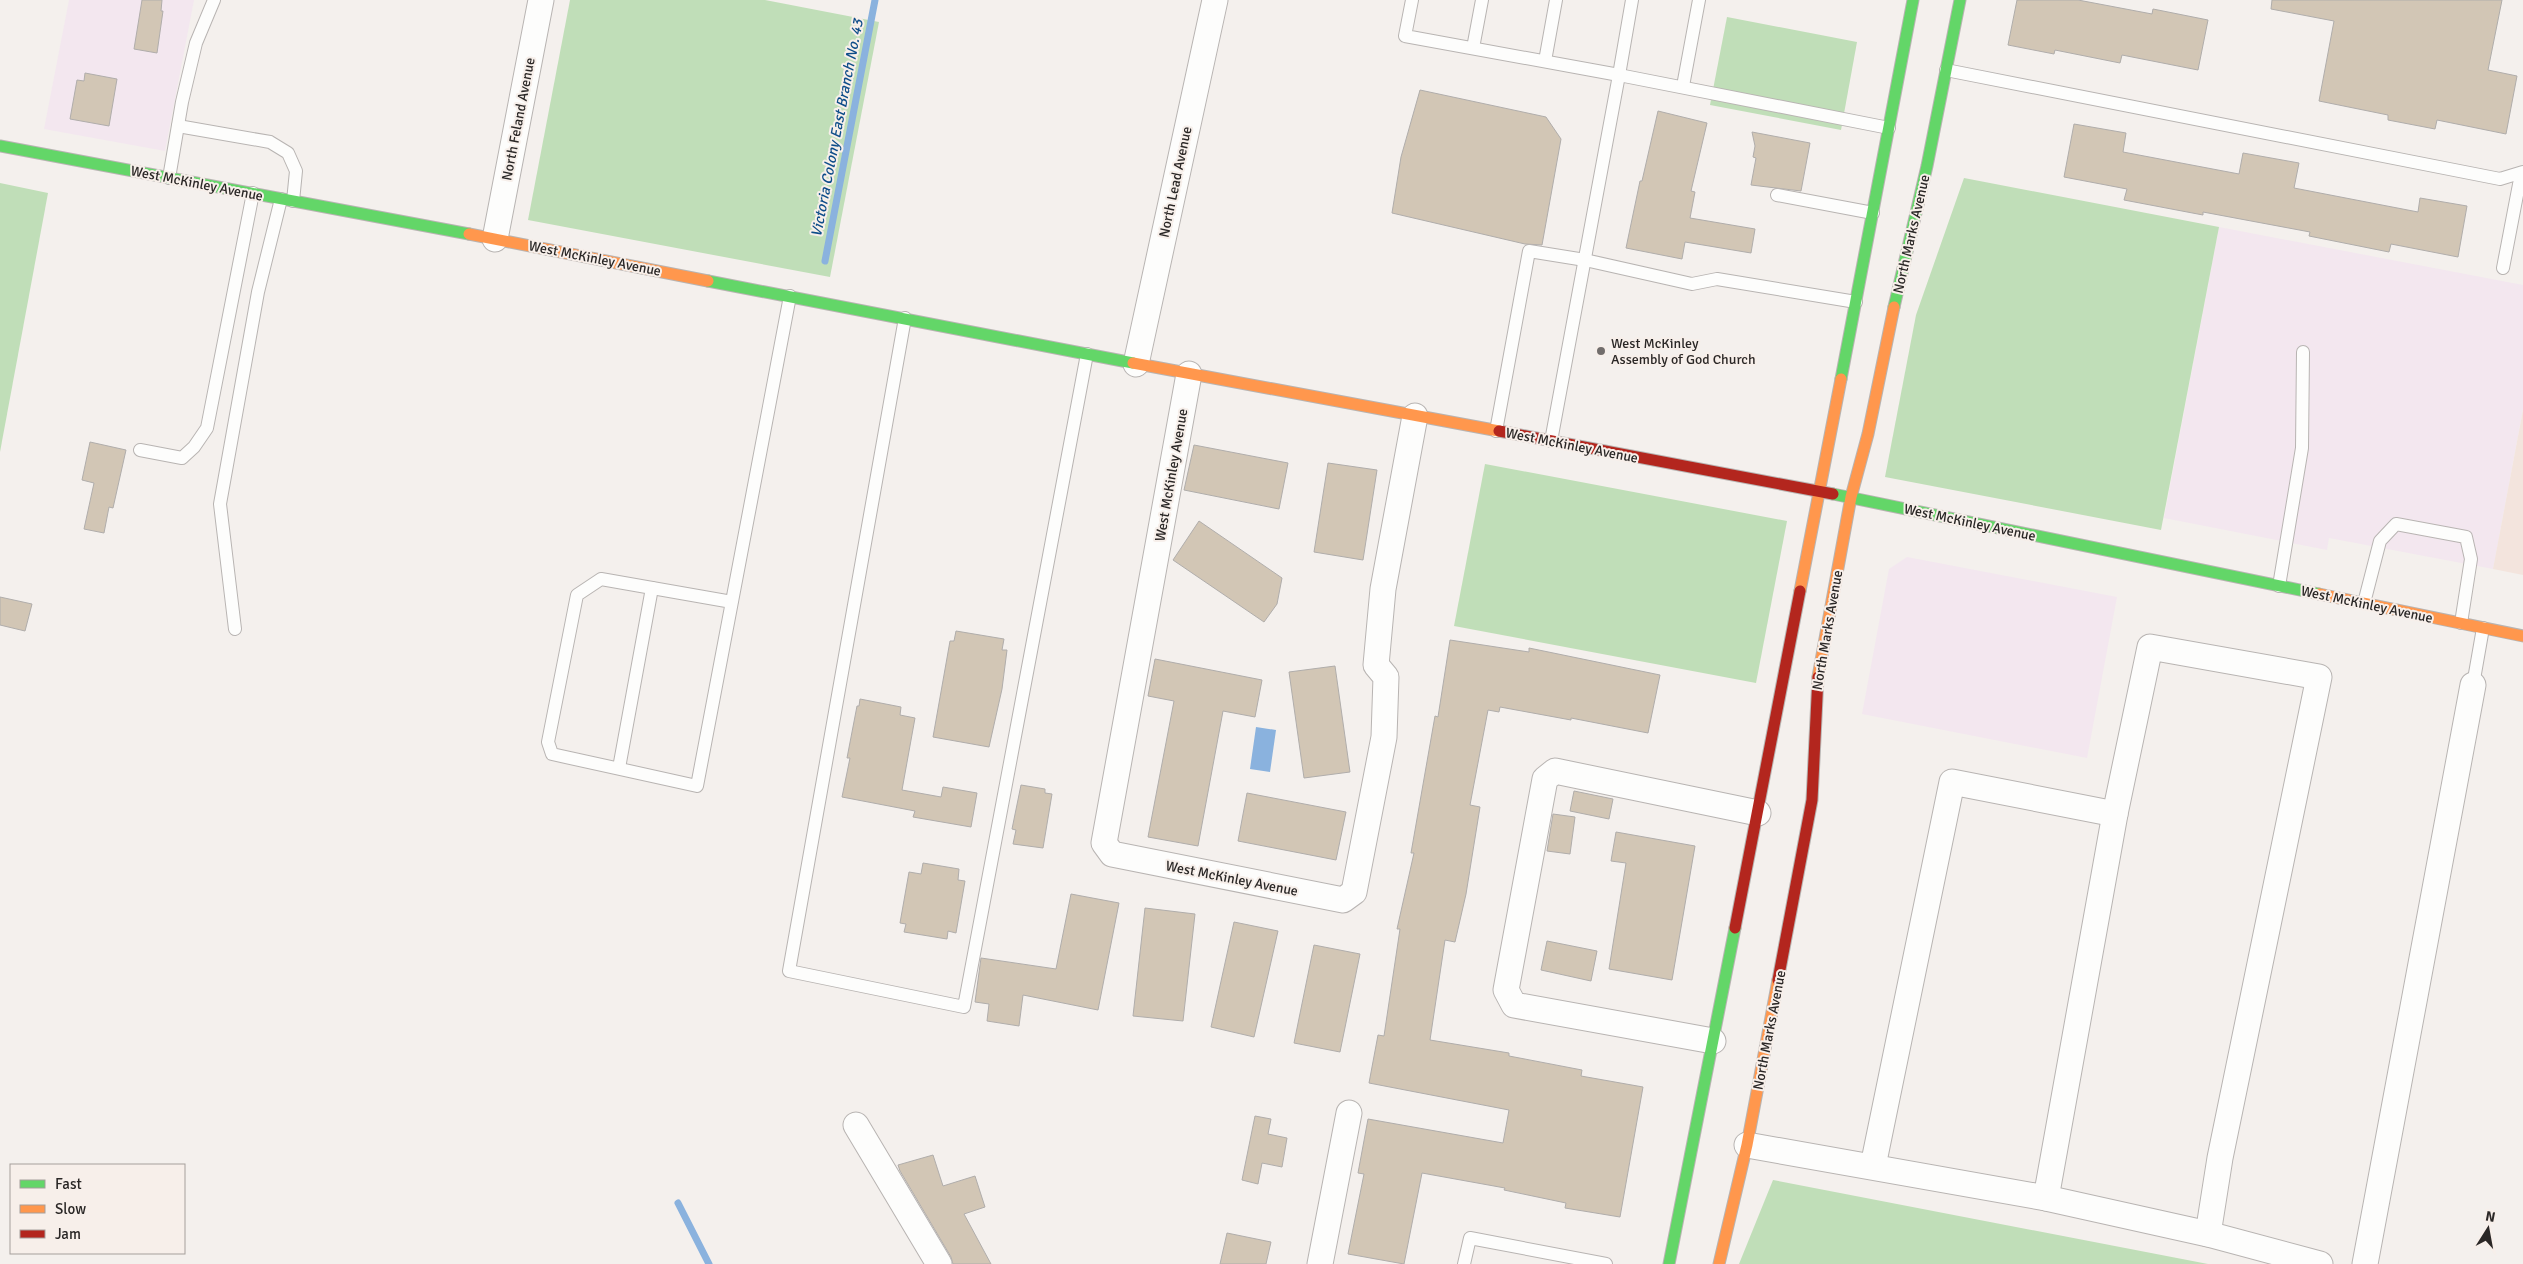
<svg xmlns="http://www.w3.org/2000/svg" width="2523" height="1264" font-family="Signika,sans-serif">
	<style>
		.commercial { fill: #f3e7ef }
		.industrial { fill: #f3e4dd }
		.green { fill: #c0deb8 }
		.water { fill: #8ab2de }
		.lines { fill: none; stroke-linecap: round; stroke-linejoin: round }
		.stream { stroke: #8ab2de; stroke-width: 7 }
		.building { fill: #d2c6b5; stroke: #b0adab }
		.lane-casing { stroke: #b8b4b2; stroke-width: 14 }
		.street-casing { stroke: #b8b4b2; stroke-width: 27 }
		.fast-casing { stroke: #b8b4b2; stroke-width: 13 }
		.slow-casing { stroke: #b8b4b2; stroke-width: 13 }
		.jam-casing { stroke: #b8b4b2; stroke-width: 13 }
		.lane { stroke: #fdfdfc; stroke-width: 12 }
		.street { stroke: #fdfdfc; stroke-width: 25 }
		.fast { stroke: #63d668; stroke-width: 11 }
		.slow { stroke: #ff974d; stroke-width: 11 }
		.jam { stroke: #b3261e; stroke-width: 11 }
		.poi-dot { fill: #716d6c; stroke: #f7efea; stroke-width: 2 }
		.labels { text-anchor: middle; stroke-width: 4; stroke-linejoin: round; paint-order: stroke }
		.street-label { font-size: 14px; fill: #2a2726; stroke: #f7efea }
		.poi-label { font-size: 14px; fill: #2a2726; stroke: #f7efea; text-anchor: start }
		.water-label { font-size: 15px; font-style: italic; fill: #0e4d89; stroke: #f7efea }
	</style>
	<rect width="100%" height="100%" fill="#f4f0ed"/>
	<g class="commercial">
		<path d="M69,0h125l-29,151 -121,-22z"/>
		<path d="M2219,227l304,58v124l-30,160 -164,-31 -2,12 -163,-32z"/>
		<path d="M1907,557l210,40 -30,161 -225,-44 27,-145z"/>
	</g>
	<path class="industrial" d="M2523,410v165l-30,-6z"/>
	<g class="green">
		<path d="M570,0h195l114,22 -49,255 -302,-57z"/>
		<path d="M1727,17l130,25 -16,88 -131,-25z"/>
		<path d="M1964,178l255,49 -58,303 -276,-53 31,-162z"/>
		<path d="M0,183l48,10 -48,259z"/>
		<path d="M1485,464l302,57 -31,162 -302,-57z"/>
		<path d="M1773,1180l435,84h-469z"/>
	</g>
	<path class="water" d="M1256,727l20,3 -6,42 -20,-3z"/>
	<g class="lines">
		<g class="stream">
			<path d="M825,261l50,-261"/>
			<path d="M678,1203l31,61"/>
		</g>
	</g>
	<g class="building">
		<path d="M142,0h20l-1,11h2l-6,42 -23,-4z"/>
		<path d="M2017,0h61l74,14 1,-5 55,11 -10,50 -76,-15 -2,8 -65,-13 -1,4 -46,-9z"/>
		<path d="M2272,0h230l-14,70 29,6 -11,58 -69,-14 -2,9 -47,-9v-5l-69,-14 15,-80 -63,-12z"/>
		<path d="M85,73l32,6 -8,47 -39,-7 7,-39 7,1z"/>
		<path d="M1420,90l126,27 15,22 -19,106 -17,-1 -133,-31 9,-56z"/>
		<path d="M1658,111l49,12 -16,68 4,1 -5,26 65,11 -4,24 -66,-11 -3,17 -56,-11 14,-67h2z"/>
		<path d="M2074,124l52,9 -3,19 116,22 4,-21 56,10 -5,25 124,24 2,-14 47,8 -9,51 -67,-13 -2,8 -80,-16 1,-4 -107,-20v3l-79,-15 3,-11 -63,-12z"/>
		<path d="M1752,132l58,11 -9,48 -50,-6 5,-27 -3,-1 2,-11z"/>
		<path d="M90,442l36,8 -13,58 -4,-1 -5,26 -20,-4 10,-46 -12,-3z"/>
		<path d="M1194,445l94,18 -9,46 -95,-19z"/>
		<path d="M1328,463l49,7 -14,90 -49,-8z"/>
		<path d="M1199,521l83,57 -5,26 -13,18 -91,-62z"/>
		<path d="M0,597l32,7 -7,27 -25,-6z"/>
		<path d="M956,631l48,8 -2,11h5l-5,39 -13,58 -56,-10 17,-96h4z"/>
		<path d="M1450,640l79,12v-4l131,27 -12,58 -77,-15v2l-71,-13 -1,5 -11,-2 -18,95 10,2 -14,87 -11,48 -10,-2 -15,100 79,13v3l73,14 -1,6 62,11 -23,130 -55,-9 1,-5 -62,-13 1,-2 -83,-15 -18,91 -56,-10 16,-80 -6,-1 10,-54 135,24 6,-33 -140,-27 9,-48 6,1 16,-107h-3l17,-76h-3l24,-137 3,1z"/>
		<path d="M1155,659l107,21 -7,37 -32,-6 -25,135 -50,-9 26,-136 -26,-5z"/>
		<path d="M1335,666l15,106 -46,6 -15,-106z"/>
		<path d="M860,699l41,8 -1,8 15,3 -13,72 39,7 2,-10 34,6 -6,34 -58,-10 2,-6 -73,-14 8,-39h-3l10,-52h2z"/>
		<path d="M1021,785l24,4v4l7,1 -9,54 -30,-4 3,-14 -4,-1z"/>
		<path d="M1574,791l39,8 -4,20 -39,-8z"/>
		<path d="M1247,793l99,19 -10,48 -98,-19z"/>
		<path d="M1553,814l22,3 -5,37 -23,-3z"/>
		<path d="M1616,832l79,14 -23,134 -63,-11 17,-106 -15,-2z"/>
		<path d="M923,863l36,6 -1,11 7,1 -9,52 -8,-2 -1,8 -43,-7 2,-8 -6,-1 9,-51 12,2z"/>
		<path d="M1071,894l48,9 -21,107 -75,-15 -4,31 -32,-5 2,-17 -14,-2 6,-44 75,11z"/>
		<path d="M1145,908l50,6 -12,107 -50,-5z"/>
		<path d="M1234,922l44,9 -24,106 -43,-10z"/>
		<path d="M1547,941l50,10 -6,30 -50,-11z"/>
		<path d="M1314,945l46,9 -20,98 -46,-9z"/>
		<path d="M1255,1116l16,3 -3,15 19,4 -5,29 -20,-4 -4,21 -16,-4z"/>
		<path d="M933,1155l10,31 32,-10 10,31 -21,7 27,50h-38l-2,-7 -51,-86 -2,-6z"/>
		<path d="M1227,1233l44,9 -5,22h-46z"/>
	</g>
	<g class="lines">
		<defs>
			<g id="lane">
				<path d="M1412,0l-7,36 214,39 13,-75"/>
				<path d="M1473,48l9,-48"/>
				<path d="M1545,61l11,-61"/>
				<path d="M1946,70l554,109 23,-7"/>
				<path d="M1683,86l16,-86"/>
				<path d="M178,126l92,16 18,11 8,18 -3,30"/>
				<path d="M169,178l13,-76 14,-59 18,-43"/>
				<path d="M1777,195l96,18"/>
				<path d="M2503,268l18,-94"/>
				<path d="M905,318l-116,653 175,36 123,-653"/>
				<path d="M1496,431l33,-180 56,9 107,24 25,-5 139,23"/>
				<path d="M1551,441l68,-366 270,53"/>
				<path d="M140,450l42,8 12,-11 13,-19 46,-235"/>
				<path d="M2279,586l23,-138 1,-96"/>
				<path d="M732,602l-131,-23 -24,16 -29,147 4,12 145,32 93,-490"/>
				<path d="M2364,603l16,-62 16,-17 70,13 5,22 -10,64"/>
				<path d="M235,629l-15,-125 38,-212 23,-93"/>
				<path d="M2473,685l10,-57"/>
				<path d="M619,768l33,-180"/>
				<path d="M1464,1264l6,-26 136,26"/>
			</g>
			<g id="street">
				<path d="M495,239l46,-239"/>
				<path d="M1136,364l79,-364"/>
				<path d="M1189,374l-85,469 8,11 231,46 11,-8 30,-155 2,-60 -10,-12 7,-76 32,-173"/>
				<path d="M1713,1041l-199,-36 -8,-15 39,-211 10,-8 203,42"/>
				<path d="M856,1125l83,139"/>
				<path d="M1747,1145l299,53 162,36 112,30"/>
				<path d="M1873,1166l79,-384 163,32"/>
				<path d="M2046,1198l69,-384 35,-167 169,30 -99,481 -12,76"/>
				<path d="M1320,1264l29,-151"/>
				<path d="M2365,1264l108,-579"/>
			</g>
			<g id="fast">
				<path d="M0,146l469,88"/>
				<path d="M708,281l425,82"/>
				<path d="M1894,307l33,-141 33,-166"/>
				<path d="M1841,379l72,-379"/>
				<path d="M1833,494l486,100"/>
				<path d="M1669,1264l66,-336"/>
			</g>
			<g id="slow">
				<path d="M469,234l239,47"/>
				<path d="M1133,363l366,68"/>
				<path d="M1800,591l41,-212"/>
				<path d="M2319,594l204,42"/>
				<path d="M1818,677l33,-180 17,-63 26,-127"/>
				<path d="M1719,1264l28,-119 31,-165"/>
			</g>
			<g id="jam">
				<path d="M1499,431l334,63"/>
				<path d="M1735,928l65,-337"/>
				<path d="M1778,980l34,-180 6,-123"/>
			</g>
		</defs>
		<use href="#lane" class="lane-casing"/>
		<use href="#street" class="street-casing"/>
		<use href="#fast" class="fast-casing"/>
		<use href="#slow" class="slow-casing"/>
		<use href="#jam" class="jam-casing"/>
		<use href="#lane" class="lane"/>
		<use href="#street" class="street"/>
		<use href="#fast" class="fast"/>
		<use href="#slow" class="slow"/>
		<use href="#jam" class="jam"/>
	</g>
	<circle class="poi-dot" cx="1601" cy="351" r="5"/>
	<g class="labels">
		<g class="street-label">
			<text transform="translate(518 119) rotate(-79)" y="5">North Feland Avenue</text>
			<text transform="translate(1175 182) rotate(-78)" y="5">North Lead Avenue</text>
			<text transform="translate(197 183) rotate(11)" y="5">West McKinley Avenue</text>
			<text transform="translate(1911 234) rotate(-77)" y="5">North Marks Avenue</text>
			<text transform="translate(595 258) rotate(11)" y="5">West McKinley Avenue</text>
			<text transform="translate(1572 445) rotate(11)" y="5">West McKinley Avenue</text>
			<text transform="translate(1171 475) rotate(-80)" y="5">West McKinley Avenue</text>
			<text transform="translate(1970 522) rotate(12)" y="5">West McKinley Avenue</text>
			<text transform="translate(2367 604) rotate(12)" y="5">West McKinley Avenue</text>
			<text transform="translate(1827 630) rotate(-80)" y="5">North Marks Avenue</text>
			<text transform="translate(1232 878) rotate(11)" y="5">West McKinley Avenue</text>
			<text transform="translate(1769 1030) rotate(-79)" y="5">North Marks Avenue</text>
		</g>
		<g class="poi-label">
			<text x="1611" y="348">West McKinley<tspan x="1611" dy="16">Assembly of God Church</tspan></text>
		</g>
		<g class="water-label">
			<text transform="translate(837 128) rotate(-79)" y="5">Victoria Colony East Branch No. 43</text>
		</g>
	</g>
	<rect x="10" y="1164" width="175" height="90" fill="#f7efea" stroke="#a59f9c"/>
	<rect x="20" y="1180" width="25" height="8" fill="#63d668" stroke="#a59f9c"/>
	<text x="55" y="1189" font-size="15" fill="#2a2726">Fast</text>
	<rect x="20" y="1205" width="25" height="8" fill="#ff974d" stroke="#a59f9c"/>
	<text x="55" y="1214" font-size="15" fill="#2a2726">Slow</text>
	<rect x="20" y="1230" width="25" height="8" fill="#b3261e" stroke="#a59f9c"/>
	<text x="55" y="1239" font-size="15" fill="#2a2726">Jam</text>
	<g transform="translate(2488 1229) rotate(11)" stroke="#f7efea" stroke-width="4" paint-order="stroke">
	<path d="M0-4L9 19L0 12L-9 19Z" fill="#2a2726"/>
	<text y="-8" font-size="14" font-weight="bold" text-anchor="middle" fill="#2a2726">N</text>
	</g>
</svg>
